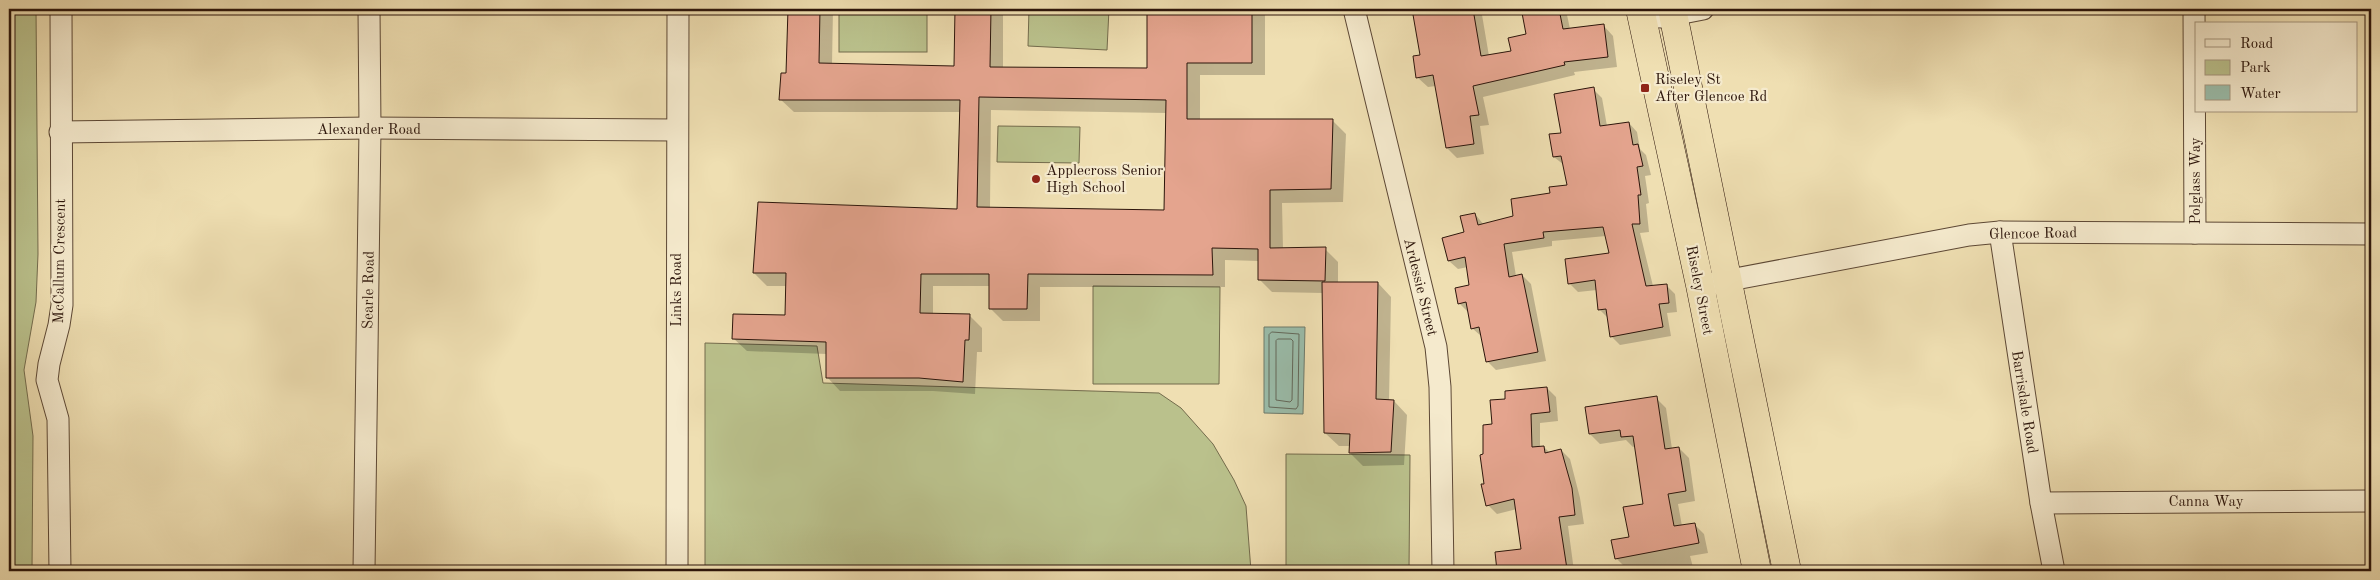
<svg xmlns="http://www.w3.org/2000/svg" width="2380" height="580" font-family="'Old Standard TT',serif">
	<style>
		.green { fill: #bac18c; stroke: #736b4c }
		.water { fill: #9abdab; stroke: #6e7a6b }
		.shadow { fill: #0003; fill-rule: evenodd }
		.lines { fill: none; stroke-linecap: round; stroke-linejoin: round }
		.shore { stroke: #63695b; stroke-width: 1 }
		.building { fill: #e4a48e; stroke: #2c150b; fill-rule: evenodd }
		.minor-casing { stroke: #5d4835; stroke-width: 23 }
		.highway-casing { stroke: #2c150b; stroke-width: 29 }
		.minor { stroke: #f5eacd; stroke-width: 21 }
		.highway { stroke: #efdfb2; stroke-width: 28 }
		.poi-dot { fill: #8f2418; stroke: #f5eacd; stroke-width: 2 }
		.labels { text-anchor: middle; stroke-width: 4.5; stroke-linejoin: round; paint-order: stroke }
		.poi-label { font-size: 15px; fill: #2c150b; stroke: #f5eacd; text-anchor: start }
		.street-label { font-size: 15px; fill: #2c150b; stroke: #f5eacd }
	</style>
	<rect width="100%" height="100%" fill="#efdfb2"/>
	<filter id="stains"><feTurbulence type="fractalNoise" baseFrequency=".004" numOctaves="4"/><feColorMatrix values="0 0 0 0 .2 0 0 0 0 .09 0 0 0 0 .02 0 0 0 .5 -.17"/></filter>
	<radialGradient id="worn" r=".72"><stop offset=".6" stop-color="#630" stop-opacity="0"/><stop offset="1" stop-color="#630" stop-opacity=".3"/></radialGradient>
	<g class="green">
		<path d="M9,9h27l2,245 -2,48 -12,68 9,66 -1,135h-23z"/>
		<rect x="839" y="9" width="88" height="43"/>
		<path d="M1029,9h80l-2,41 -79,-4z"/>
		<path d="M998,126l82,1 -1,36 -82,-1z"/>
		<path d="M1093,286l127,1 -1,97h-126z"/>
		<path d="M705,343l112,3 6,37 336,10 22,15 32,36 21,36 12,26 5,65h-546z"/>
		<path d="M1286,454l124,1 -1,116h-123z"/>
	</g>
	<path class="water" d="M1264,327h41l-2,87 -39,-1z"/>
	<g class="shadow">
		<path d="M789,9h44l-1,55 123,3 1,-58h47v59l145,1 1,-60h116v66h-65v45l133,1 13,13 -3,68 -61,1 1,46h42l13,13v21h40l13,14 -2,104h5l13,14 -3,50 -41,1 -13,-13v-7h-11l-14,-13 -2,-140 -51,-1 -13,-13v-18l-34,-1v27h-185v34h-37l-13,-13v-22h-57v29h36l13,13v24h-5l-2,42 -42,-3h-93l-13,-14v-23l-80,-3 -14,-13 54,-22v-30h-20l-13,-13 204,-63 3,-98h-167l-14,-13 7,-25zM991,110l176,3 -2,98 -175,-3z"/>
		<path d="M1413,9h68l8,47 23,-4 15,-17 8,-26h35l-4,1 4,19 33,-4 10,11 4,31 -43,5 1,3 -92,22 6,28 -9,1 4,28 -27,4 -10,-10 -11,-62 -8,1 -11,-10 4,-21z"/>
		<path d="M1593,89l9,9 5,28 22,-3 8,9 3,17 6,6 5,20 -6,1 4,27 -3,1 3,28 -9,1 13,53 13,-1 9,9 2,18 -10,1 4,23 -51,9 -9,-9 -2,-17 -10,-10 -2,-19 -19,2 -8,-8 40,-30 -4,-18 -54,5v5l-40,6 4,24 6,-1 9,9 15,77 -50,9 -9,-9 -5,-24 -10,-9 -4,-16 -9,-9 12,-17 -3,-19 -10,2 -9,-8 26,-47 9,11 31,-8 54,-31 -5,-21 -10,-8 8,-23z"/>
		<path d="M1547,388l9,9 2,24 -18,2v24h4l6,6 11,-3 9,9 10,39 4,26 -16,2 6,45h-75l-3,-18 26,-3 -5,-41 -20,5 -9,-9 -3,-50 8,-29 14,-26z"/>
		<path d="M1656,398l10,10 6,41 7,-1 10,10 6,43 -17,3 4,22 12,-2 10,10 4,19 -18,3 4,15h-57l-1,-5 -10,2 -10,-10 15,-20 14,-33 -9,-59 -3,1 -7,-7 -26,4 -10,-10z"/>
	</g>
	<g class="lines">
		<g class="shore">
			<path d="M1272,332l27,2 -1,72 -2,3 -27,-2v-72z"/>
			<path d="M1278,339h13l2,2 -1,59 -2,2 -14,-2v-59z"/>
		</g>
	</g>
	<g class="building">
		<path d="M788,9h32l-1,54 135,3 1,-57h36l-1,58 157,1v-59h105v54h-65v56h146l-2,70 -61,1v58l56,-1 -1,34 -67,-1v-31l-46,-1 1,27 -185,-1 -1,35h-38v-35h-68l-1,39 50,1 -1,26h-4l-2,42 -44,-4h-93v-36l-94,-3 1,-25 52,1 1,-42h-33l5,-71 199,7 3,-109h-181l2,-27h5zM979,97l187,3 -2,110 -187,-3z"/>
		<path d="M1412,9h61l8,47 30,-5 -3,-13 18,-4 -4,-21 12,-2 -1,-2h26l4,20 41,-5 4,33 -44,5 1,3 -92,21 6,29 -9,1 4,28 -28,4 -13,-73 -17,3 -3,-22 7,-1z"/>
		<path d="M1594,87l6,39 29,-4 4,23 5,-1 5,22 -6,1 4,28h-3l2,29h-8l14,62 21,-2 2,19 -10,1 4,23 -53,10 -4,-28 -8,1 -3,-30 -27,4 -3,-25 44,-6 -6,-26 -60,5 1,6 -40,6 5,33 13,-3 16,78 -52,10 -7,-35 -8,2 -5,-27 -8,2 -3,-16 14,-3 -4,-28 -17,4 -6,-23 22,-6 -4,-16 15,-3 3,12 35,-9 -2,-17 39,-6 -1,-6 18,-2 -6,-29 -8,1 -4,-23 12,-1 -7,-39z"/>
		<path d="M1322,282h56l-2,117 18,1 -3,52 -42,1 1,-19 -26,-1z"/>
		<path d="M1547,387l3,25 -19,2 1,33 12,-1 1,7 16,-4 11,39 3,27 -16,2 8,52 -70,2 -2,-19 26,-3 -7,-50 -28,7 -5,-22h3l-4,-29 3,-1v-29l9,-1 -2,-24 15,-1v-8z"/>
		<path d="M1657,396l8,53 14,-2 7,44 -18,3 6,32 21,-3 4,20 -84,16 -4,-19 18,-3 -6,-30 20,-3 -10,-68 -12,1 -1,-7 -31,4 -4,-27z"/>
	</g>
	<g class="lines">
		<defs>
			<g id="minor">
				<path d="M1354,9l82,338 4,40 3,184"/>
				<path d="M2194,9l1,224"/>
				<path d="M1642,16l20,1 41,-8"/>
				<path d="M60,132l310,-4 307,2"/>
				<path d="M2000,232l41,271 13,68"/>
				<path d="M1714,283l255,-48 31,-3 371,2"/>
				<path d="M2041,503l330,-2"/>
				<path d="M60,571l-2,-152 -11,-39 2,-16 10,-39 3,-20 -1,-296"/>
				<path d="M364,571l6,-443 -1,-119"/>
				<path d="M677,571l1,-562"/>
			</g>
			<g id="highway">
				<path d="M1640,9l60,276 57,286"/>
				<path d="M1672,9l115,562"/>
			</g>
		</defs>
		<use href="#minor" class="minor-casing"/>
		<use href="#highway" class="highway-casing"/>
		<use href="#minor" class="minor"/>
		<use href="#highway" class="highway"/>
	</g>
	<g class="poi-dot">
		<rect x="1640" y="83" width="10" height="10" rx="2.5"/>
		<circle cx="1036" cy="179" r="5"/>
	</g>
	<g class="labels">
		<g class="poi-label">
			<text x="1655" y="84">Riseley St<tspan x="1655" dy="17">After Glencoe Rd</tspan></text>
			<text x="1046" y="175">Applecross Senior<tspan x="1046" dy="17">High School</tspan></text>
		</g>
		<g class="street-label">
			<text x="369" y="134">Alexander Road</text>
			<text transform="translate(2195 181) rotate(-90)" y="5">Polglass Way</text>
			<text transform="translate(2033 233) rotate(-1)" y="5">Glencoe Road</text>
			<text transform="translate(59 261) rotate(-89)" y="5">McCallum Crescent</text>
			<text transform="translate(1421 287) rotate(76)" y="5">Ardessie Street</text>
			<text transform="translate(368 290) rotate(-89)" y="5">Searle Road</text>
			<text transform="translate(676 290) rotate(-90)" y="5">Links Road</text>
			<text transform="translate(1700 290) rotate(79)" y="5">Riseley Street</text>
			<text transform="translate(2025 402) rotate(81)" y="5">Barrisdale Road</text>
			<text x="2206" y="506">Canna Way</text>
		</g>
	</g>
	<rect width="2380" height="580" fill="none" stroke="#efdfb2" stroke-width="30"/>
	<rect x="10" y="10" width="2360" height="560" fill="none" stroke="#2c150b" stroke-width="2.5"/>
	<rect x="15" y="15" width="2350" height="550" fill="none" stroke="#2c150b"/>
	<rect x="2195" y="22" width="162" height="90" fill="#f5eacd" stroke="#a5957f"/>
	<rect x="2205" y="39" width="25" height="8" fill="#f5eacd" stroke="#a5957f"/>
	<text x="2240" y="48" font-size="15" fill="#2c150b">Road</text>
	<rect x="2205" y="60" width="25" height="15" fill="#bac18c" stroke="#a5957f"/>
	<text x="2240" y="72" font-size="15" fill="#2c150b">Park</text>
	<rect x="2205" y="85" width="25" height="15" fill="#9abdab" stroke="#a5957f"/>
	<text x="2240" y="98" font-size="15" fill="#2c150b">Water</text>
	<rect width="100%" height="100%" filter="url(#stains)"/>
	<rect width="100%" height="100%" fill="url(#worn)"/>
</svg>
